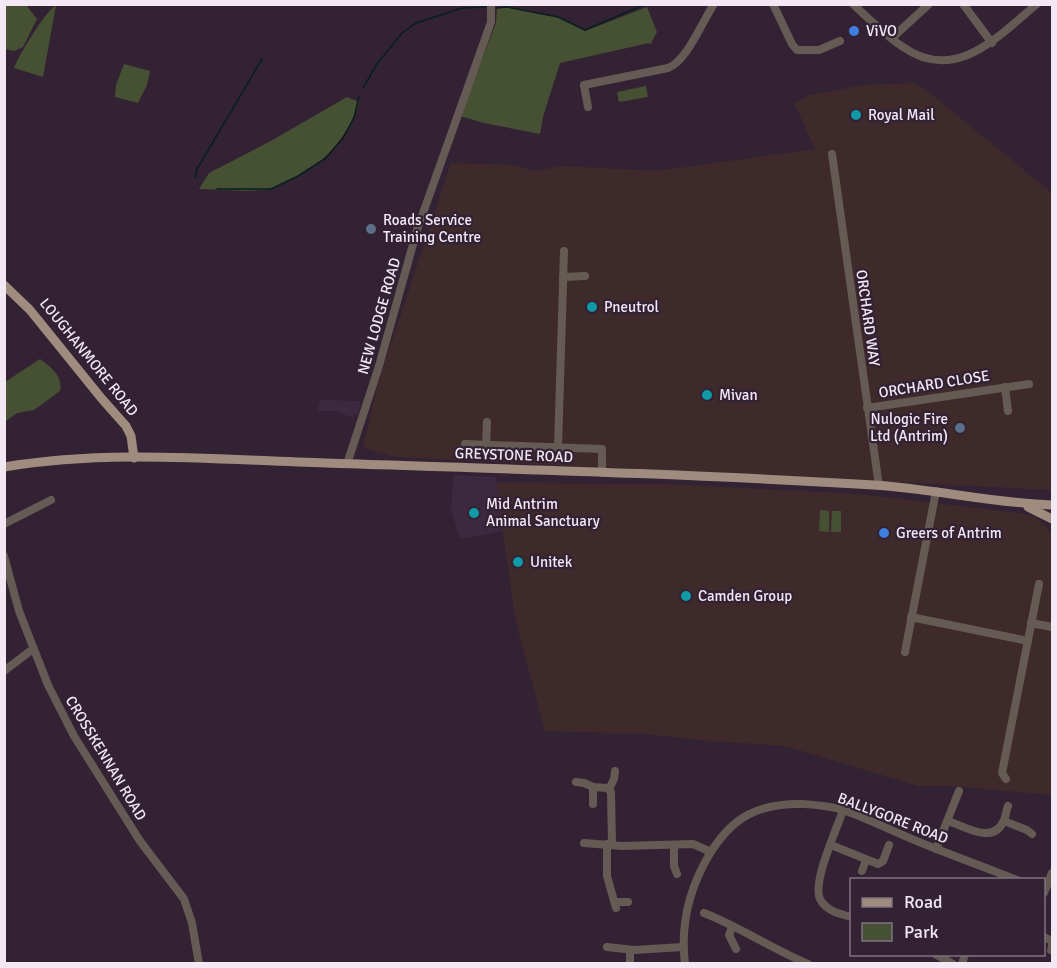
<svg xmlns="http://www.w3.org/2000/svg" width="1057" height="968" font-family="Signika,sans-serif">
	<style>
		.built { fill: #3d293f }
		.industrial { fill: #3e2a2b }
		.green { fill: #465134 }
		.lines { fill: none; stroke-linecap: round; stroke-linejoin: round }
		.stream { stroke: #081e1f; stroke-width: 1.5 }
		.minor { stroke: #655b54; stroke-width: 8 }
		.major { stroke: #a08c7e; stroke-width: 9 }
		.shop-dot { fill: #3f7fe0; stroke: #322233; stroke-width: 2 }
		.culture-dot { fill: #0f9aa8; stroke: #322233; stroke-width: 2 }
		.service-dot { fill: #5c6f8a; stroke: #322233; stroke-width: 2 }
		.labels { text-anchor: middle; stroke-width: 4.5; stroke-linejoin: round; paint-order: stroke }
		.poi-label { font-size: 15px; fill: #f3e8f3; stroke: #322233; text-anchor: start }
		.street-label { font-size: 15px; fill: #f3e8f3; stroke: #322233 }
	</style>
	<rect width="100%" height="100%" fill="#322233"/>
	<g class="built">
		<path d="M320,400l41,1 -3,14h-4l-1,3 -17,-7h-19z"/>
		<path d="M453,475l43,2 6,54 -39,8 -4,-3 -8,-28z"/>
	</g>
	<g class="industrial">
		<path d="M914,83l10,5 128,105 -1,297 -656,-33 -32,-9 15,-65 73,-220 64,2 19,6 29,-5 94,5 158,-22 -21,-46 16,-8 53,-10z"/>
		<path d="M497,483l167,1 196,10 159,19 17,4 16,16v262l-100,-9h-34l-133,-40 -87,-6 -52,-6 -101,-3 -29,-108 -17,-115z"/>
	</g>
	<g class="green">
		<path d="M4,5h22l11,14 -14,28 -9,4 -9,-2z"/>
		<path d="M56,5l-13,72 -29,-9c4,-12 31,-56 42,-63z"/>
		<path d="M507,7l51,10 27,14 62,-24 10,25 -7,13 -1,-2 -89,20 -17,54 -3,17 -56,-11 -24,-7 36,-93 1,-15z"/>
		<path d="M124,64l26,7 -3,14 -9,18 -23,-6 1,-12z"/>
		<path d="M646,86l2,11 -29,5 -2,-10z"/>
		<path d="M347,97l12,5c-12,36 -34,62 -69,78 -6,3 -14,8 -21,9 -22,4 -47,0 -70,0l10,-16 60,-31z"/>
		<path d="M40,359c11,8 23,17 20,32l-26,19 -17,3 -12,9v-40z"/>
		<path d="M820,510l9,1v21l-10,-1z"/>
		<path d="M832,511h9v21h-10z"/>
	</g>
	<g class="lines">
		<g class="stream">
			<path d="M497,8l10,-1 51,10 27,13 61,-26"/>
			<path d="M363,88l14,-24 25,-31 14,-10 46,-15 24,-1"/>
			<path d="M195,177l2,-8 65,-110"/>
			<path d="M217,189h54l27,-13 28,-18 17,-20 11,-20 5,-22"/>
		</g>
		<g class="minor">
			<path d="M773,4l19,40 5,6h22l21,-9"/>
			<path d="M853,4c16,15 32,31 50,43 53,37 95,-11 134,-43"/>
			<path d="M963,4l29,39"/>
			<path d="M892,38l37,-34"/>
			<path d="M588,107l-4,-22 84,-17c19,-7 34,-46 46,-64"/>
			<path d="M832,154l47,332"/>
			<path d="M563,277l22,-1"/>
			<path d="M1005,387l3,24"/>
			<path d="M867,408l162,-24"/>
			<path d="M465,444l137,5v24"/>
			<path d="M486,444l1,-22"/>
			<path d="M558,447l6,-196"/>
			<path d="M347,464l32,-98 38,-136 74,-208v-18"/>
			<path d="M4,524l47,-24"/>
			<path d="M4,556l15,55 29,74 26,51 42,67 24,38 44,58 8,24 7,41"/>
			<path d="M911,617l117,24"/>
			<path d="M1031,623l21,4"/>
			<path d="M905,652l31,-161"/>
			<path d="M4,671l29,-22"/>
			<path d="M1006,779l-4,-6 37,-189"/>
			<path d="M576,782l8,1 9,4 14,1 4,4 1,53"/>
			<path d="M593,787v17"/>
			<path d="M609,789l5,-10 1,-8"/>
			<path d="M843,810c-6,19 -31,72 -23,89 6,12 20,15 32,18"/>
			<path d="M948,821c16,5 46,25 56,-1 2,-4 2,-9 4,-14"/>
			<path d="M1004,821l23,9 5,4"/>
			<path d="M584,843l38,3 71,-2 18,8"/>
			<path d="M607,844v32l9,32"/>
			<path d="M674,845v21l3,8"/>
			<path d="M831,845l47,19 5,-3 6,-16"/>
			<path d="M936,849l23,-58"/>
			<path d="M862,871l4,-11"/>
			<path d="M1044,893l8,-20"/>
			<path d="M616,902h12"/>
			<path d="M704,913c36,14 68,36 104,51"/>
			<path d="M732,927l-3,8 7,14"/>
			<path d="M1044,937l8,4"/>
			<path d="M607,947l27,3 49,-3"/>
			<path d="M1051,950l1,-4"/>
			<path d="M935,954l18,10"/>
			<path d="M630,964v-14"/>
			<path d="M685,964c-5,-40 4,-75 24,-109 23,-38 49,-52 94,-51 13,1 28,2 40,6 26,9 51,22 76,32 32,13 65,25 98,38"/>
			<path d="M962,964l3,-10"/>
		</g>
		<g class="major">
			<path d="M4,285l26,25 72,89 24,27 5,10 3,22"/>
			<path d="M4,467c106,-18 216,-7 322,-4 183,6 366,11 548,22 60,4 119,18 178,20"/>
			<path d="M1028,507l24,12"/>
		</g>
	</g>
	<g class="shop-dot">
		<circle cx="854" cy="31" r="6"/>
		<circle cx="884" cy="533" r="6"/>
	</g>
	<g class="culture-dot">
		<circle cx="856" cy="115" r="6"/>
		<circle cx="592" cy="307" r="6"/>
		<circle cx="707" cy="395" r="6"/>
		<circle cx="474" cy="513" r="6"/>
		<circle cx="518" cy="562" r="6"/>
		<circle cx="686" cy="596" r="6"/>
	</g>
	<g class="service-dot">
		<circle cx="371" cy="229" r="6"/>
		<circle cx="960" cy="428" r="6"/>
	</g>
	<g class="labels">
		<g class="poi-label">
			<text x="866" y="36">ViVO</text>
			<text x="868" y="120">Royal Mail</text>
			<text x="383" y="225">Roads Service<tspan x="383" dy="17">Training Centre</tspan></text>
			<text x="604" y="312">Pneutrol</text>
			<text x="719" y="400">Mivan</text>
			<text x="948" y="424" text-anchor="end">Nulogic Fire<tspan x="948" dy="17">Ltd (Antrim)</tspan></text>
			<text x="486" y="509">Mid Antrim<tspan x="486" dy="17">Animal Sanctuary</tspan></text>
			<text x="896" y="538">Greers of Antrim</text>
			<text x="530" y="567">Unitek</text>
			<text x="698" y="601">Camden Group</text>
		</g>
		<g class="street-label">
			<text transform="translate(379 316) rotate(-74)" y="5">NEW LODGE ROAD</text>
			<text transform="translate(868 318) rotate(82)" y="5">ORCHARD WAY</text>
			<text transform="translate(89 357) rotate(51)" y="5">LOUGHANMORE ROAD</text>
			<text transform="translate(934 384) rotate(-9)" y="5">ORCHARD CLOSE</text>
			<text transform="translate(514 455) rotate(2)" y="5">GREYSTONE ROAD</text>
			<text transform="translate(106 758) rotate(59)" y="5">CROSSKENNAN ROAD</text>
			<text transform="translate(893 818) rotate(21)" y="5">BALLYGORE ROAD</text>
		</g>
	</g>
	<rect width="1057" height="968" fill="none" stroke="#f3e8f3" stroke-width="12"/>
	<rect x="850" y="878" width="195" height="78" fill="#322233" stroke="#7f7180" stroke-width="1.5"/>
	<rect x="862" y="898" width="30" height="9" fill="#a08c7e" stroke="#7f7180" stroke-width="1.5"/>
	<text x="904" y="908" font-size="18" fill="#f3e8f3">Road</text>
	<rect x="862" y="923" width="30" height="18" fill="#465134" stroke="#7f7180" stroke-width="1.5"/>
	<text x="904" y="938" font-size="18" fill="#f3e8f3">Park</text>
</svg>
